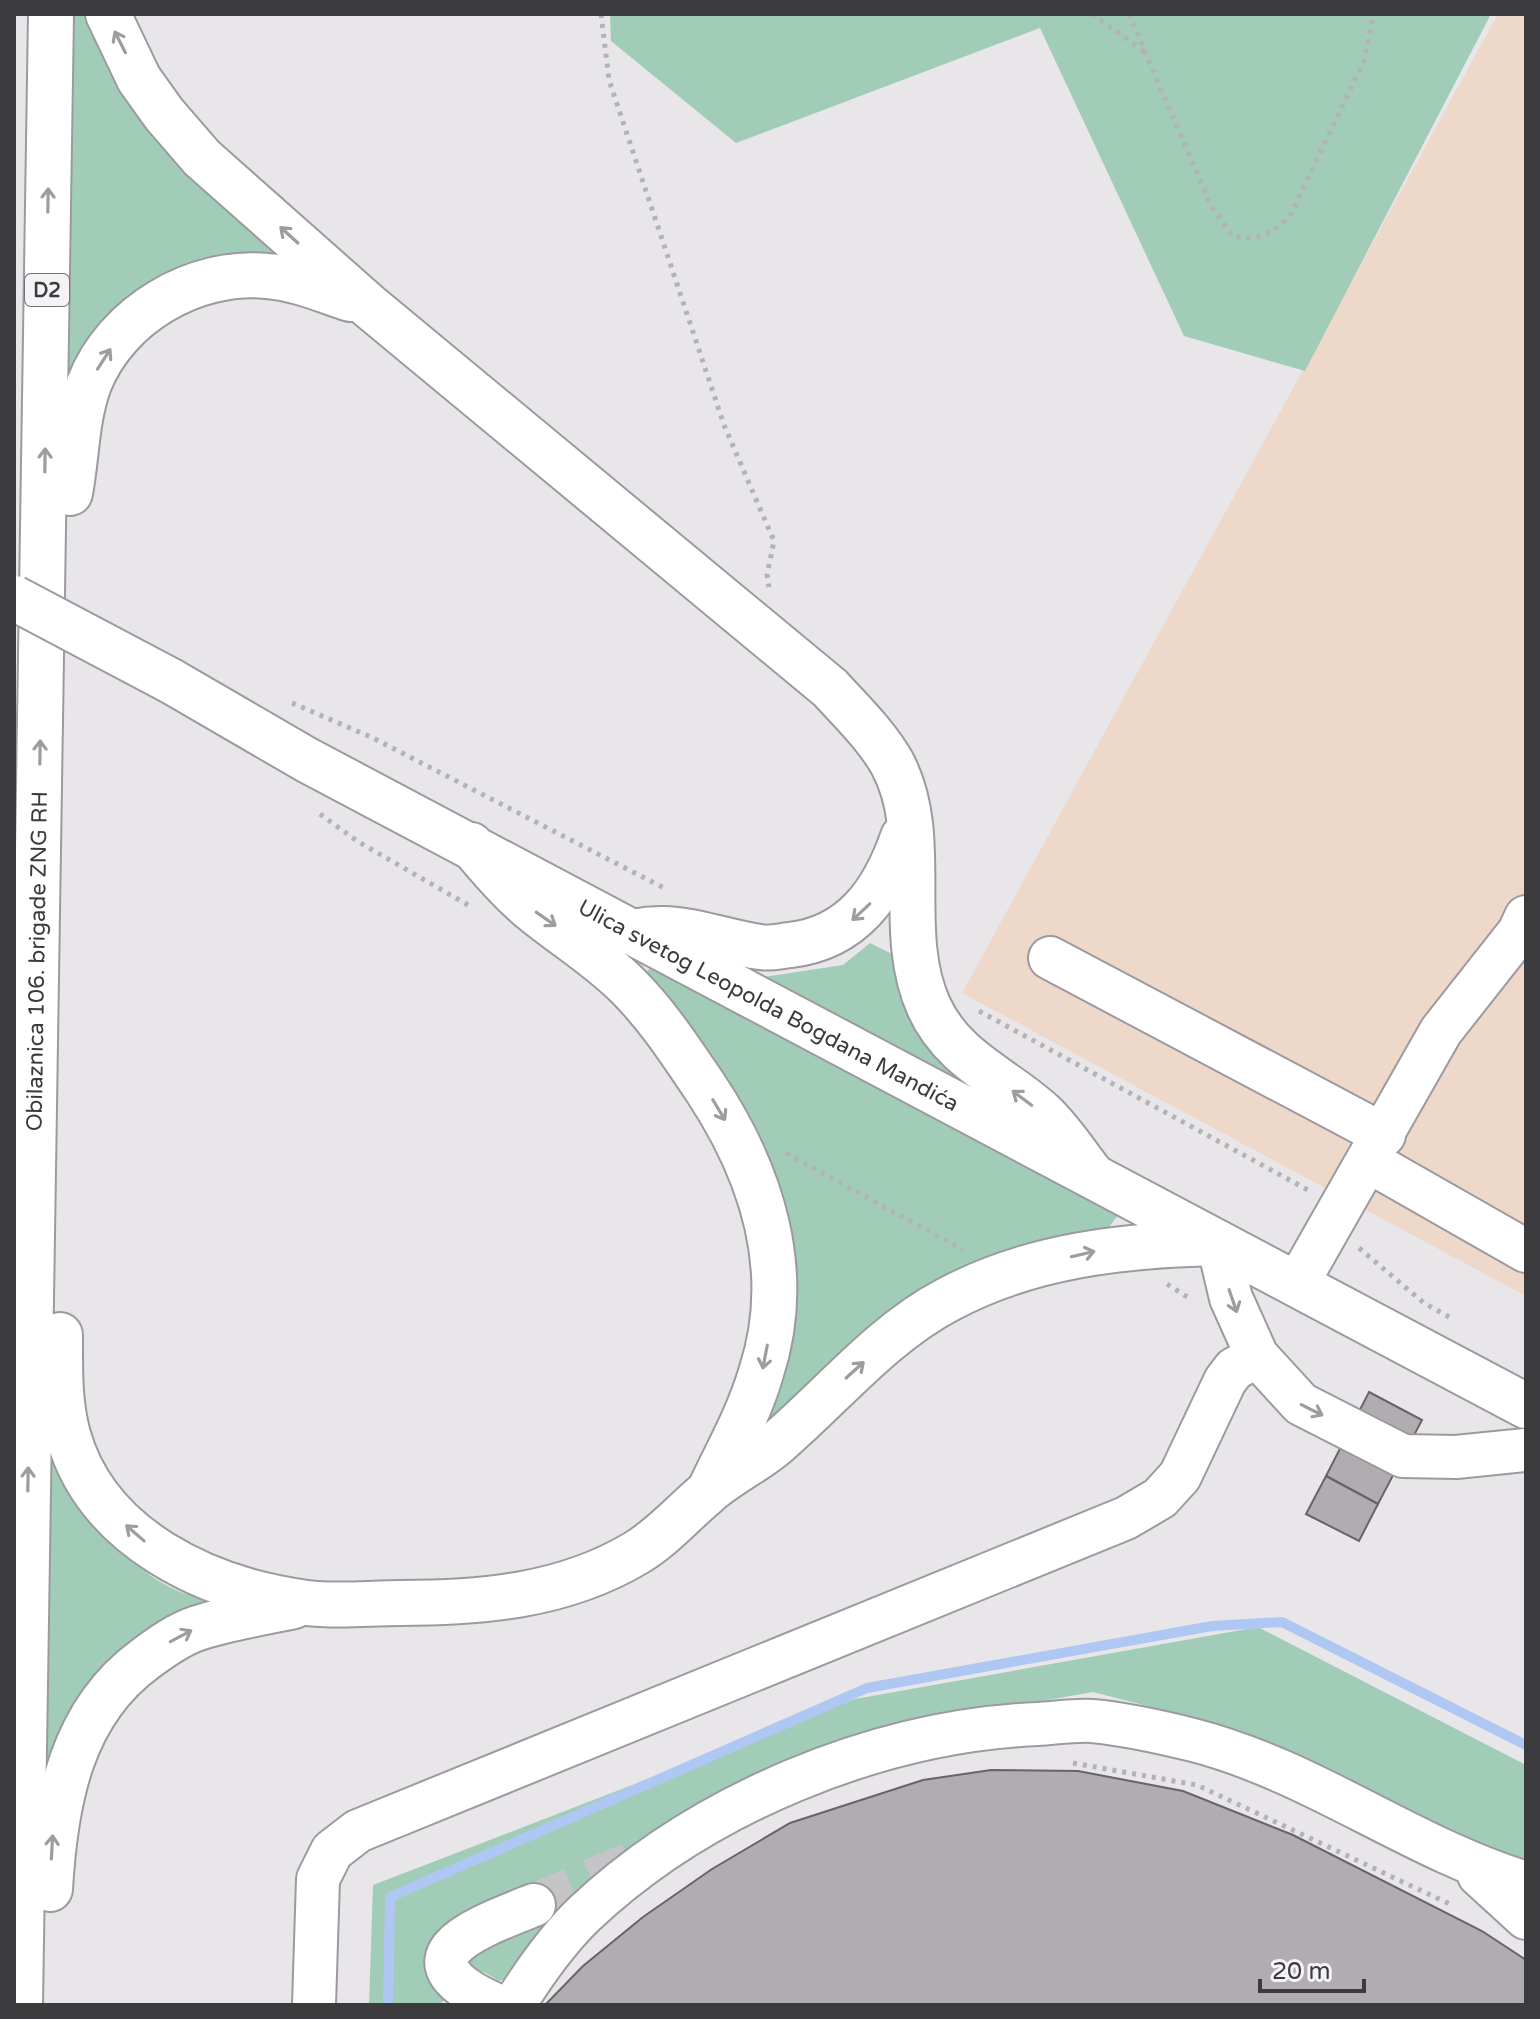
<svg xmlns="http://www.w3.org/2000/svg" width="1540" height="2019" font-family="'Varela Round',sans-serif">
	<style>
		.commercial { fill: #edd8ca }
		.green { fill: #a1cdb8 }
		.lines { fill: none; stroke-linecap: round; stroke-linejoin: round }
		.stream { stroke: #aec8f3; stroke-width: 10 }
		.building { fill: #b0acaf; stroke: #676467; stroke-width: 2 }
		.minor-tunnel { stroke: #c5c4c6; stroke-width: 42; stroke-dasharray: 42 21; stroke-linecap: butt }
		.minor-casing { stroke: #9c9a9e; stroke-width: 46 }
		.major-casing { stroke: #9c9a9e; stroke-width: 48 }
		.highway-casing { stroke: #9c9a9e; stroke-width: 48 }
		.path { stroke: #b3b2b4; stroke-width: 5; stroke-dasharray: 4 6; stroke-linecap: butt }
		.minor { stroke: #fff; stroke-width: 42 }
		.major { stroke: #fff; stroke-width: 44 }
		.highway { stroke: #fff; stroke-width: 44 }
		.major-bridge-casing { stroke: #9c9a9e; stroke-width: 48; stroke-linecap: butt }
		.major-bridge { stroke: #fff; stroke-width: 44 }
		.oneway { stroke: #9d9c9e }
		.labels { text-anchor: middle; stroke-width: 8; stroke-linejoin: round; paint-order: stroke }
		.shield { fill: #f5f3f6; stroke: #737274; stroke-width: 2 }
		.shield-label { font-size: 20px; font-weight: bold; fill: #3b3a3c }
		.street-label { font-size: 22px; fill: #3b3a3c; stroke: #f5f3f6 }
	</style>
	<rect width="100%" height="100%" fill="#e8e6e9"/>
	<path class="commercial" d="M1498,14h28v1282l-564,-303z"/>
	<g class="green">
		<path d="M68,14h23l200,249 -72,-3 -156,132z"/>
		<path d="M610,14h881l-186,357 -121,-35 -144,-308 -304,115 -125,-102z"/>
		<path d="M870,943l32,16 26,77 26,41 -197,-99 86,-13z"/>
		<path d="M657,959l461,256 -17,23 -123,30 -216,174 31,-168 -148,-300z"/>
		<path d="M54,1443c34,58 64,127 132,151 13,5 29,7 42,10l-175,167h-8v-327z"/>
		<path d="M1258,1627l268,138v109l-309,-150 -124,-32 -106,19 -188,51 -288,215 -12,4 -15,-9 -46,33h-69l4,-120 482,-186z"/>
	</g>
	<g class="lines">
		<path class="stream" d="M388,2005l2,-108 477,-209 345,-62 70,-4 244,123"/>
	</g>
	<g class="building">
		<path d="M1369,1392l53,28 -44,84 -52,-28z"/>
		<path d="M1326,1476l52,28 -19,37 -53,-27z"/>
		<path d="M991,1770l87,1 105,20 110,44 189,96 44,29v45h-981l38,-39 60,-49 69,-48 78,-46 133,-43z"/>
	</g>
	<g class="lines">
		<path class="minor-tunnel" d="M534,1905l112,-49"/>
		<defs>
			<g id="minor">
				<path d="M1050,958l334,177"/>
				<path d="M1370,1162l156,89"/>
				<path d="M1218,1243l13,55 26,58 44,48 102,52 53,1 70,-7"/>
				<path d="M1297,1284l144,-253 78,-99 7,-15"/>
				<path d="M1479,1875l47,43"/>
				<path d="M314,2005l4,-126 14,-28 26,-20 768,-313 34,-20 20,-22 45,-95 9,-12 23,-13"/>
				<path d="M496,2005c-105,-47 -20,-77 38,-100"/>
				<path d="M514,2005c20,-32 42,-64 70,-91 118,-111 293,-183 454,-190 17,-1 36,-4 54,-3 33,3 69,11 101,19 118,30 218,108 333,143"/>
			</g>
			<g id="major">
				<path id="s1" d="M171,681l136,79 1219,646"/>
			</g>
			<g id="highway">
				<path d="M108,14l31,65 25,35 38,44 167,148 461,382c21,23 46,47 62,75 40,74 2,167 37,244 24,53 75,71 114,107 19,18 34,42 50,62"/>
				<path d="M70,493c7,-37 6,-73 19,-109 27,-69 105,-115 178,-108 28,2 56,14 83,23"/>
				<path d="M471,845c18,22 36,43 58,62 32,27 68,48 99,79 30,30 53,66 77,101 57,86 89,185 56,286 -12,41 -33,78 -51,116"/>
				<path d="M633,932c48,-10 80,8 127,15 10,2 20,-1 30,-2 63,-7 94,-53 113,-108"/>
				<path d="M60,1335c0,34 -1,67 8,100 29,104 140,155 239,168 30,4 63,0 93,0 82,0 164,-7 236,-50 27,-16 47,-40 71,-60 21,-19 48,-31 70,-50 56,-48 104,-108 170,-143 83,-45 178,-55 271,-57"/>
				<path d="M50,1889c5,-87 21,-176 95,-230 16,-12 34,-25 53,-31 31,-10 64,-15 96,-22"/>
				<path id="s2" d="M20,2005l31,-1991"/>
			</g>
		</defs>
		<use href="#minor" class="minor-casing"/>
		<use href="#major" class="major-casing"/>
		<use href="#highway" class="highway-casing"/>
		<g class="path">
			<path d="M601,14l8,66 115,345 50,116 -7,34 2,12"/>
			<path d="M1092,14l54,39"/>
			<path d="M1129,14l82,192 21,30c27,5 38,-1 58,-20l74,-155 10,-47"/>
			<path d="M292,703l79,34 295,152"/>
			<path d="M320,814l37,27 111,64"/>
			<path d="M979,1011l329,179"/>
			<path d="M786,1153l177,97"/>
			<path d="M1359,1248l65,55 25,14"/>
			<path d="M1167,1284l25,16"/>
			<path d="M1073,1763l124,22 257,121"/>
		</g>
		<use href="#minor" class="minor"/>
		<use href="#major" class="major"/>
		<use href="#highway" class="highway"/>
		<defs>
			<path id="major-bridge" d="M14,598l157,83"/>
		</defs>
		<use href="#major-bridge" class="major-bridge-casing"/>
		<use href="#major-bridge" class="major-bridge"/>
	</g>
	<defs><path id="oneway-shaft" d="M-6 0H5M1.5-3L5.5 0L1.5 3" fill="none" stroke-width="1.6" stroke-linecap="round" stroke-linejoin="round" transform="scale(2)"/></defs>
	<g class="oneway">
		<use href="#oneway-shaft" transform="translate(120 42) rotate(-117)"/>
		<use href="#oneway-shaft" transform="translate(48 200) rotate(-89)"/>
		<use href="#oneway-shaft" transform="translate(289 235) rotate(-138)"/>
		<use href="#oneway-shaft" transform="translate(104 359) rotate(-57)"/>
		<use href="#oneway-shaft" transform="translate(45 460) rotate(-89)"/>
		<use href="#oneway-shaft" transform="translate(40 752) rotate(-89)"/>
		<use href="#oneway-shaft" transform="translate(861 912) rotate(137)"/>
		<use href="#oneway-shaft" transform="translate(546 919) rotate(35)"/>
		<use href="#oneway-shaft" transform="translate(1022 1098) rotate(-143)"/>
		<use href="#oneway-shaft" transform="translate(719 1110) rotate(59)"/>
		<use href="#oneway-shaft" transform="translate(1083 1254) rotate(-13)"/>
		<use href="#oneway-shaft" transform="translate(1233 1301) rotate(71)"/>
		<use href="#oneway-shaft" transform="translate(765 1357) rotate(101)"/>
		<use href="#oneway-shaft" transform="translate(855 1370) rotate(-42)"/>
		<use href="#oneway-shaft" transform="translate(1312 1410) rotate(27)"/>
		<use href="#oneway-shaft" transform="translate(28 1479) rotate(-89)"/>
		<use href="#oneway-shaft" transform="translate(135 1533) rotate(-139)"/>
		<use href="#oneway-shaft" transform="translate(181 1636) rotate(-28)"/>
		<use href="#oneway-shaft" transform="translate(52 1847) rotate(-87)"/>
	</g>
	<g class="labels">
		<rect class="shield" x="25" y="274" width="44" height="32" rx="6"/>
		<g class="shield-label">
			<text x="47" y="297">D2</text>
		</g>
		<g class="street-label">
			<text dy="8" stroke="none"><textPath href="#s2" startOffset="1044">Obilaznica 106. brigade ZNG RH</textPath></text>
			<text dy="8" stroke="none"><textPath href="#s1" startOffset="680">Ulica svetog Leopolda Bogdana Mandića</textPath></text>
		</g>
	</g>
	<rect width="1540" height="2019" fill="none" stroke="#3b3a3c" stroke-width="32"/>
	<path d="M1260 1979v12h104v-12" fill="none" stroke="#3b3a3c" stroke-width="4"/>
	<text x="1272" y="1979" font-size="24" fill="#3b3a3c" stroke="#f5f3f6" stroke-width="6" paint-order="stroke">20 m</text>
</svg>
